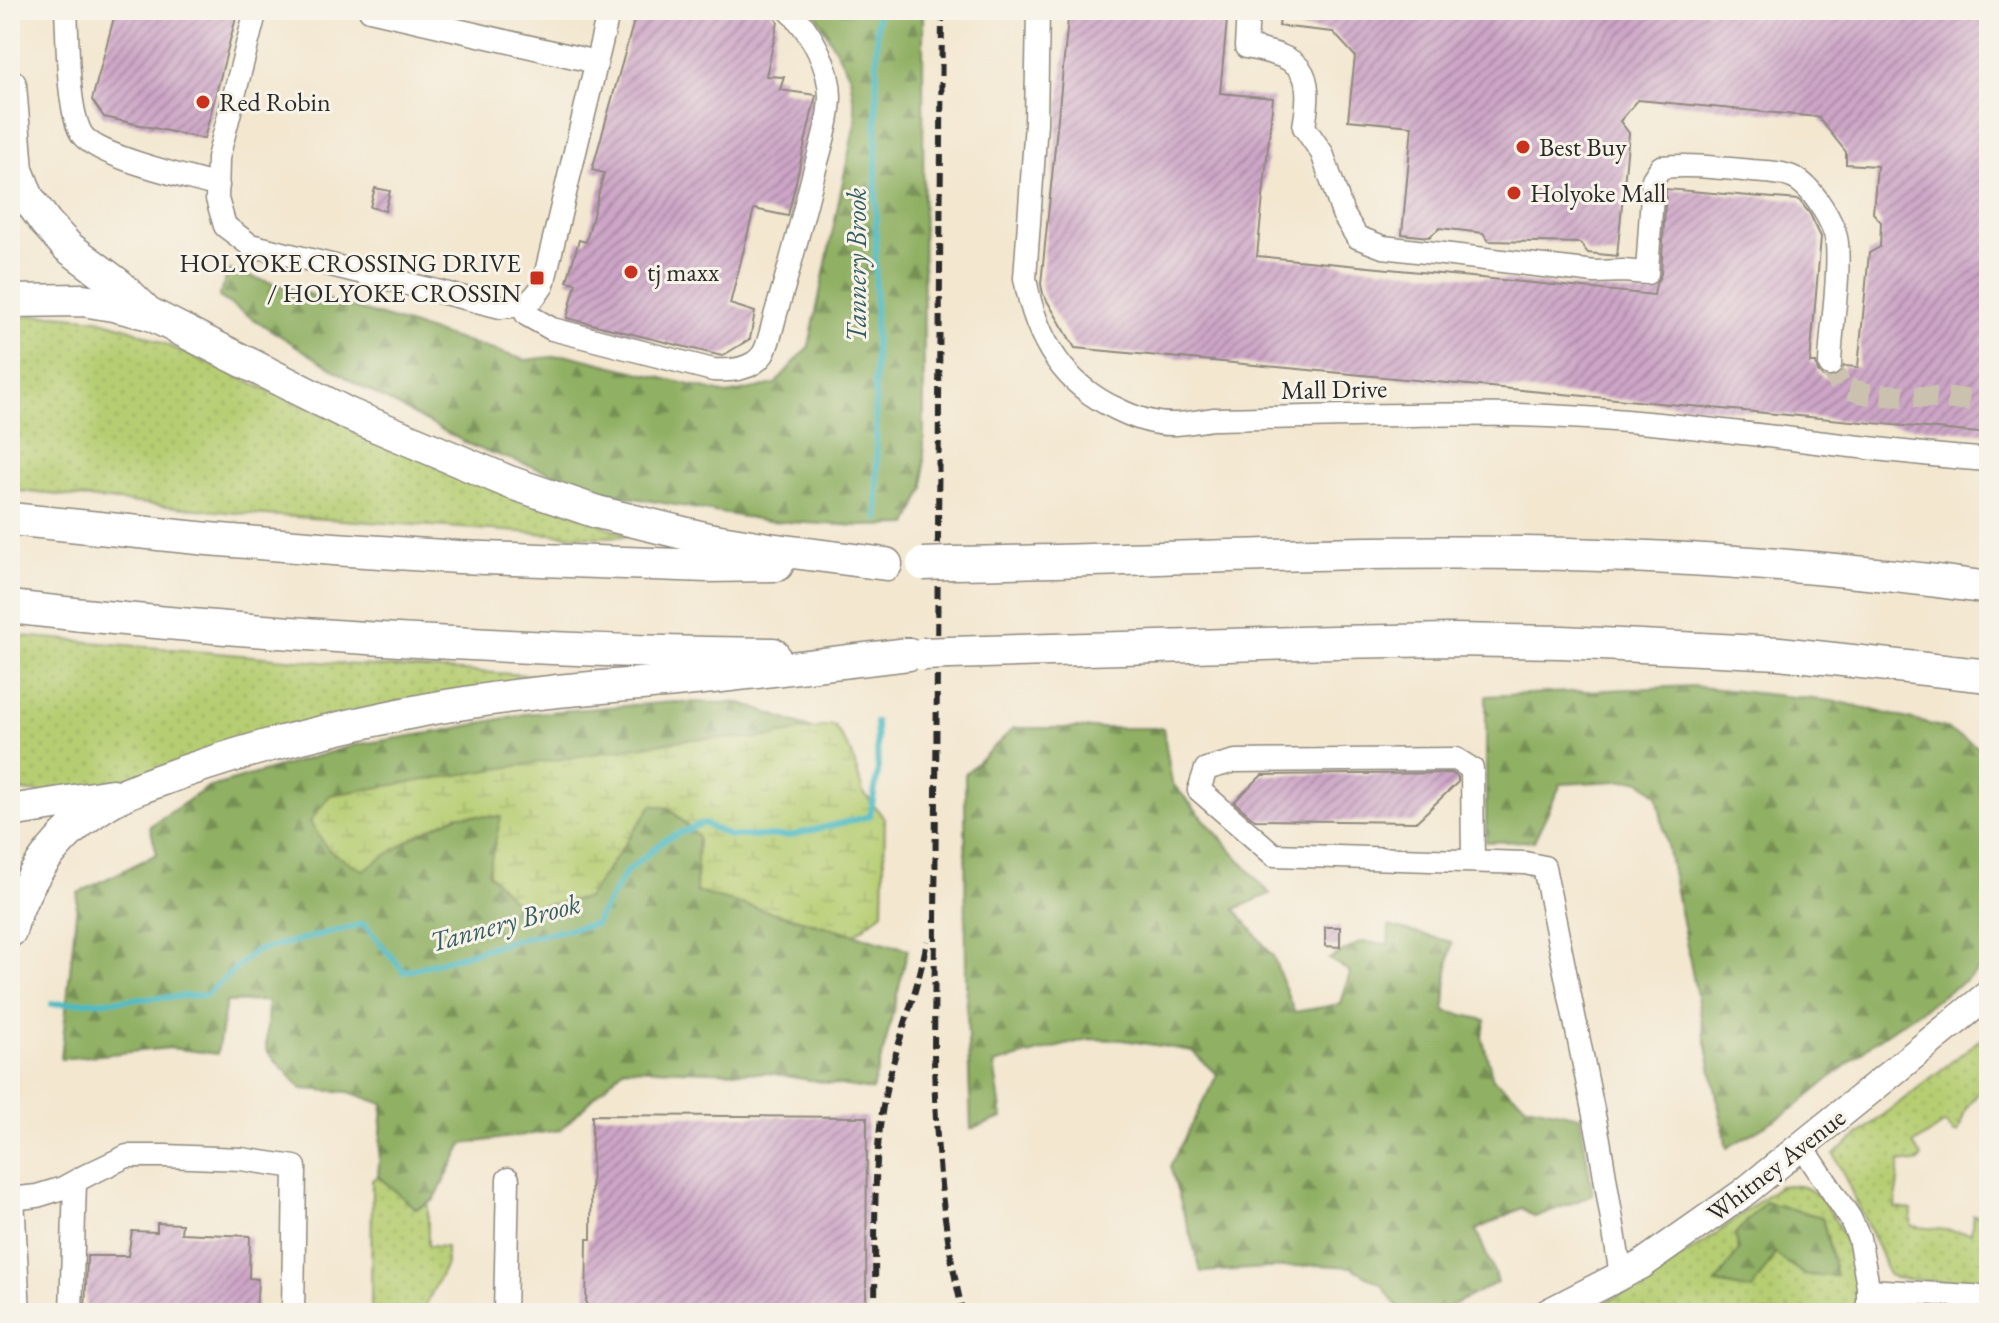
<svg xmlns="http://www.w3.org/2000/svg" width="1999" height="1323" font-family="'EB Garamond',serif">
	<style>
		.grass { fill: url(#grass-dots); stroke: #707c4e; stroke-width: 2; fill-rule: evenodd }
		.forest { fill: url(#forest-firs); stroke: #5e6e48; stroke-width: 2 }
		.wetland { fill: url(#wetland-marsh); stroke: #707c4e; stroke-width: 2 }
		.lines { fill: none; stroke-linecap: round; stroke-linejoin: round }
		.stream { stroke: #4bbac2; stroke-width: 6 }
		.building { fill: url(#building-hatch) }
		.minor-tunnel { stroke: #cbc1af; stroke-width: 22; stroke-dasharray: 22 11; stroke-linecap: butt }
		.minor-casing { stroke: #8f897e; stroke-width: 25 }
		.major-casing { stroke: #8f897e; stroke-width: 31 }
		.highway-casing { stroke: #8f897e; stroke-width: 35 }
		.minor { stroke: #fff; stroke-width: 22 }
		.major { stroke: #fff; stroke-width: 28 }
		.highway { stroke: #fff; stroke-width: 32 }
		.rail { stroke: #2b2b2b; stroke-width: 6; stroke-dasharray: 12 6; stroke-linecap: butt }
		.highway-bridge-casing { stroke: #8f897e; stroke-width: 35; stroke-linecap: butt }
		.highway-bridge { stroke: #fff; stroke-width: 32 }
		.poi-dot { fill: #c8321e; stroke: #f7f3e8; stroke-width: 3 }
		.labels { text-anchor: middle; stroke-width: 6; stroke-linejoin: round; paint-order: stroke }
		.poi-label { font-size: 26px; fill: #2b2b2b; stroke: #f7f3e8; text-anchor: start }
		.street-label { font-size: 26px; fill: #2b2b2b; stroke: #f7f3e8 }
		.water-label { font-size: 28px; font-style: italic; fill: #365d60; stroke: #f7f3e8 }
	</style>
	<defs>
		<pattern id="grass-dots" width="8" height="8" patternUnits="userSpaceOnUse" patternTransform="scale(2)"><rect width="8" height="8" fill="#b6cd72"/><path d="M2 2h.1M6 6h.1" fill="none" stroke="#9db063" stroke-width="1.8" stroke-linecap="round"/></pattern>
		<pattern id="forest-firs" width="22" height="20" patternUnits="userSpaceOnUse" patternTransform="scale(2)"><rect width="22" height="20" fill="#90b064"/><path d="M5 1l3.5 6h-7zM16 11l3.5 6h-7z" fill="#768f53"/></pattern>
		<pattern id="wetland-marsh" width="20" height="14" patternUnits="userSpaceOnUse" patternTransform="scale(2)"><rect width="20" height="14" fill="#b6cd72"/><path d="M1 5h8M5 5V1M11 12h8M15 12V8" fill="none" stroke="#9db063"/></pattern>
		<pattern id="building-hatch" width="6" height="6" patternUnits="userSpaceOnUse" patternTransform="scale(2)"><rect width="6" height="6" fill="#cda6c7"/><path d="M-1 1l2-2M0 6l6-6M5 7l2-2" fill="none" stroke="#a787a2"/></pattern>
	</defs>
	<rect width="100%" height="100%" fill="#f7f3e8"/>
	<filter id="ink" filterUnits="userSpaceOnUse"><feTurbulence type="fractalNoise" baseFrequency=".0125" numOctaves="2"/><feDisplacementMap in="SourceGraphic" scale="16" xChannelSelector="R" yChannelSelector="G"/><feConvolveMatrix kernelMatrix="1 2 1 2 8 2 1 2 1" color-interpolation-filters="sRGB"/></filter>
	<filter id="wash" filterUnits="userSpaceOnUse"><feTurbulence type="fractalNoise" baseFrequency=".006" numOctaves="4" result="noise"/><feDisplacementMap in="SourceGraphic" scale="32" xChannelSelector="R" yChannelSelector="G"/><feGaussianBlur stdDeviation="1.8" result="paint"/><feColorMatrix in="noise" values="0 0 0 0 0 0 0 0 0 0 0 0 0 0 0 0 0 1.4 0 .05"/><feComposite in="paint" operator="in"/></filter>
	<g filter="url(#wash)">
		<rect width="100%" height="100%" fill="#f3e7d0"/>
		<g class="grass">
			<path d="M55,315l43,4 33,10 166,74 333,133 -35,1 -359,-24 -226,-23v-174z"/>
			<path d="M10,635l346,30 227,13 -503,112c-24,3 -46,5 -70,-2z"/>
			<path d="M1989,1032v48l-23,28 -8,25h-4l-9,-10 -32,22 9,12c-4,9 -14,4 -22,4l-5,47 17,2 -1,16 60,7 2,-18 16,1v69l-95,-7 -6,-3 -8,-23 -46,-98z"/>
			<path d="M378,1176l38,33 12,-6v43l18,1v17l-24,49h-51l1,-133z"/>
			<path d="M1789,1185c9,1 16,1 24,7 21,16 41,63 45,89 1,10 -1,22 -1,32h-271l64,-35 59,-39 70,-53zM1822,1217l13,59 -30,-1 -30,-22 -58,30 22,-33z"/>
			<path d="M1896,1301l93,4v8h-102v-3z"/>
		</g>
		<g class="forest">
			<path d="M814,10h109l1,478 -16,37 -47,1 -93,-5 -151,-26 -143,-48 -116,-62 -139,-88 10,-27 297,90 42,-5 159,39 48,-10 34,-38 47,-228 -6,-42z"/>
			<path d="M1691,686l149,16 105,26 44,25v208l-15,13 -100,68 -81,67 -66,39 -70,-353 -18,-15 -78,4 -27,57 -48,1v-146z"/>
			<path d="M673,702l68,1 74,27 -56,8 -280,35 -62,62 42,-20 42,2 86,81 65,-93 17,3 29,28 -2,56 212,57 -22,92 -14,49 -105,-17 -143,-5 -64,62 -97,14 -29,56 -18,9 -38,-33 5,-72 -34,-12 -47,-3 -36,-39 2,-49 -42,1 -9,52 -47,-6 -109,11 17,-166 79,-39 -7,-28 57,-38 148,-43 88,-14 81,-17z"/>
			<path d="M1014,728h149l9,55 98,111 -35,15 38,47 21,56 47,-8 9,-32 -21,-13 32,-17 27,2 1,-18 63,16 -5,30 -2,39 41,9 -4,16 11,43 34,26 53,11 13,79 -58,22 -13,-9 -46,22 22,52 -61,31h-36l-19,-28 -31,-18 -32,-2 -118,7 -31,-106 47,-91 -25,-24 -69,-11 -35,-1 -94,25 8,54 -31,11 -5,-146 -1,-209z"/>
			<path d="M1765,1202l57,15 14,59 -31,-1 -30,-21 -23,36 -36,-7 23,-33 -4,-16z"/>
		</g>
		<path class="wetland" d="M834,725l18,29 11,38 22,27 -2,93 -28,22 -159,-42 2,-56 -29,-28 -17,-3 -65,93 -66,11 -33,-36 13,-56 -43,-2 -41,20 -54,35 -34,-19 -19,-29 20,-27 359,-56 70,-1z"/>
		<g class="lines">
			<g class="stream">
				<path d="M877,10l-2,375 3,134"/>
				<path d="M52,1004l154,-9 49,-44 109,-27 40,48 115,-33 76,-15 31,-52 40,-33 37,-16 27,13h59l81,-20 8,-44 -2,-50"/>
			</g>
		</g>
		<g id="blocks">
			<g class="building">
				<path d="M116,10h122l-34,129 -100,-22 -12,-17z"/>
				<path d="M637,10h133l8,12 -12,54 18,1 -4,13 36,5 -28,121 -34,-7 -24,95 25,8 -5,27 -28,17 -155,-38 9,-35 -9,-2 12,-41 7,2 18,-69 -12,-3z"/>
				<path d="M1069,10h159l-8,83 53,5 -16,158 397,39 2,-11 5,-10 5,-85 133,11 11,14 11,23 -11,126h6l2,9 5,5 7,2 7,-2 4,-4 3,-7 14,1 11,-114 11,-6 1,-25 -8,-9 4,-47 -31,-2v-12l-28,-35 -180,-17 -18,21 9,12 -12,123 -29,-3 -8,-10 -91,-2 -6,-8 -43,-5 -11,9 -27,-3 10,-108 -64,-6 7,-64 -22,-24 -54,-6 2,-16h708v424l-914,-86 -32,-54 -2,-10z"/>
				<path d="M375,188l15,3 -5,20 -15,-4z"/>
				<path d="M1452,773l6,4v5l-42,40 -161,-2 -21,-18 28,-27z"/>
				<path d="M1325,927h15v20l-15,-1z"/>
				<path d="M592,1115l275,2 -1,196h-280l1,-74h4z"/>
				<path d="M157,1223l25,1 -1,9 69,3 -1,42 9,1 -2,34h-171l2,-57h41l4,-25 25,1z"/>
			</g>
		</g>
	</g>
	<g filter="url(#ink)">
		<use href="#blocks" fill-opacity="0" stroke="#8f897e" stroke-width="2"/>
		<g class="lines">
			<path class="minor-tunnel" d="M1830,365v3l12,19 26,7 121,7"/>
			<defs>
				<g id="minor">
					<path d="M66,10c2,30 1,98 15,123 13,24 108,44 137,53"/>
					<path d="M256,10l-38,148 -1,41 8,27 25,19 251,62c23,-2 30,-2 42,-22l66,-275"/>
					<path d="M370,10l226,52"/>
					<path d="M1038,10l-2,113 -11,155c10,58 37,106 92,131 18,9 39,16 59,15 13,-1 25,-3 37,-5 111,-2 223,-7 335,-3 147,6 294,33 441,44"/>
					<path d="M1248,10l-2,37c57,11 68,21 58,80l18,26 21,61 14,23 26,10 212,25 28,-1 24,2 6,-94 8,-12c31,-3 60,1 91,4 14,1 30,1 42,7 18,8 41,46 43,65 3,37 -6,83 -7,122"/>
					<path d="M521,305l6,10 25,14 161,41c18,1 39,0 50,-16 6,-9 11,-36 15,-48 13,-43 24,-86 35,-130 7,-26 16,-52 17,-79 0,-30 -19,-66 -41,-87"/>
					<path d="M1473,861l-1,-92 -16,-10 -221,2 -29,8 -7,21 75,65 251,8 19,4 55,273 22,135"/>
					<path d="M1802,1146l48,72 9,20 9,48v27"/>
					<path d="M10,1199l27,-3 26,-8 24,-13 40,-19h38l76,3 54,8 -2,146"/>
					<path d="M1868,1290l121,7"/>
					<path d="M71,1313l4,-131"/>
					<path d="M505,1313l3,-134"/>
				</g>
				<g id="major">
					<path d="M10,1197l6,116"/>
					<path d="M1548,1313l93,-48 101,-71 247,-200"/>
				</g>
				<g id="highway">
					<path d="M10,85l7,85 11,28 18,25 22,24 51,38 28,27"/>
					<path d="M10,301l73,-1 30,5 37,9 198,100 161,68 88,30 111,27 61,10 117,15"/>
					<path d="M10,519l198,20 126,10 125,8 249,9 69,-1"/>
					<path d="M952,563c191,-3 382,-13 573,-10 155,3 311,13 464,35"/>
					<path d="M10,607c147,17 294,28 442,36 107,6 214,10 321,11"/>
					<path d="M950,653l384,-11 119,-2 109,2 217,11 210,23"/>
					<path d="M10,811l102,-16"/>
					<path d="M10,931c14,-52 49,-99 96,-127 15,-10 33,-16 49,-22 38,-14 76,-26 115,-37 66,-17 134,-33 201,-43 68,-11 136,-15 204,-21 79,-8 156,-18 234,-27"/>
				</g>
			</defs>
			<use href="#minor" class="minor-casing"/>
			<use href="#major" class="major-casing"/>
			<use href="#highway" class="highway-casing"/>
			<use href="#minor" class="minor"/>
			<use href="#major" class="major"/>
			<use href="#highway" class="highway"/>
			<g class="rail">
				<path d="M942,10l-8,1044c1,88 8,174 29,259"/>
				<path d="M875,1313c1,-69 -3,-139 8,-207 10,-56 34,-109 44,-165"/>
			</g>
			<defs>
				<g id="highway-bridge">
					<path d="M923,564l29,-1"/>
					<path d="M923,654l27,-1"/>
				</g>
			</defs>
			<use href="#highway-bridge" class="highway-bridge-casing"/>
			<use href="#highway-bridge" class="highway-bridge"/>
		</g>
	</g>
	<g class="poi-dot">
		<circle cx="203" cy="102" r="8"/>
		<circle cx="1523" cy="147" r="8"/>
		<circle cx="1514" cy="193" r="8"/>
		<circle cx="631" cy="272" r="8"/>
		<rect x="529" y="270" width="16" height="16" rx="4"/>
	</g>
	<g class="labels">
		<g class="poi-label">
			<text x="219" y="111">Red Robin</text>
			<text x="1539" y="156">Best Buy</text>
			<text x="1530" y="202">Holyoke Mall</text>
			<text x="521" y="272" text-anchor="end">HOLYOKE CROSSING DRIVE<tspan x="521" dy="30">/ HOLYOKE CROSSIN</tspan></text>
			<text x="647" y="281">tj maxx</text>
		</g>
		<g class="street-label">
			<text transform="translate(1334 389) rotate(-1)" y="9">Mall Drive</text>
			<text transform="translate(1776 1165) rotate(-38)" y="9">Whitney Avenue</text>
		</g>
		<g class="water-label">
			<text transform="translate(856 265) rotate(-90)" y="10">Tannery Brook</text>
			<text transform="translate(505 922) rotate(-15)" y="10">Tannery Brook</text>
		</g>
	</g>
	<rect width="1999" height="1323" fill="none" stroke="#f7f3e8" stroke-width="40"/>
</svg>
